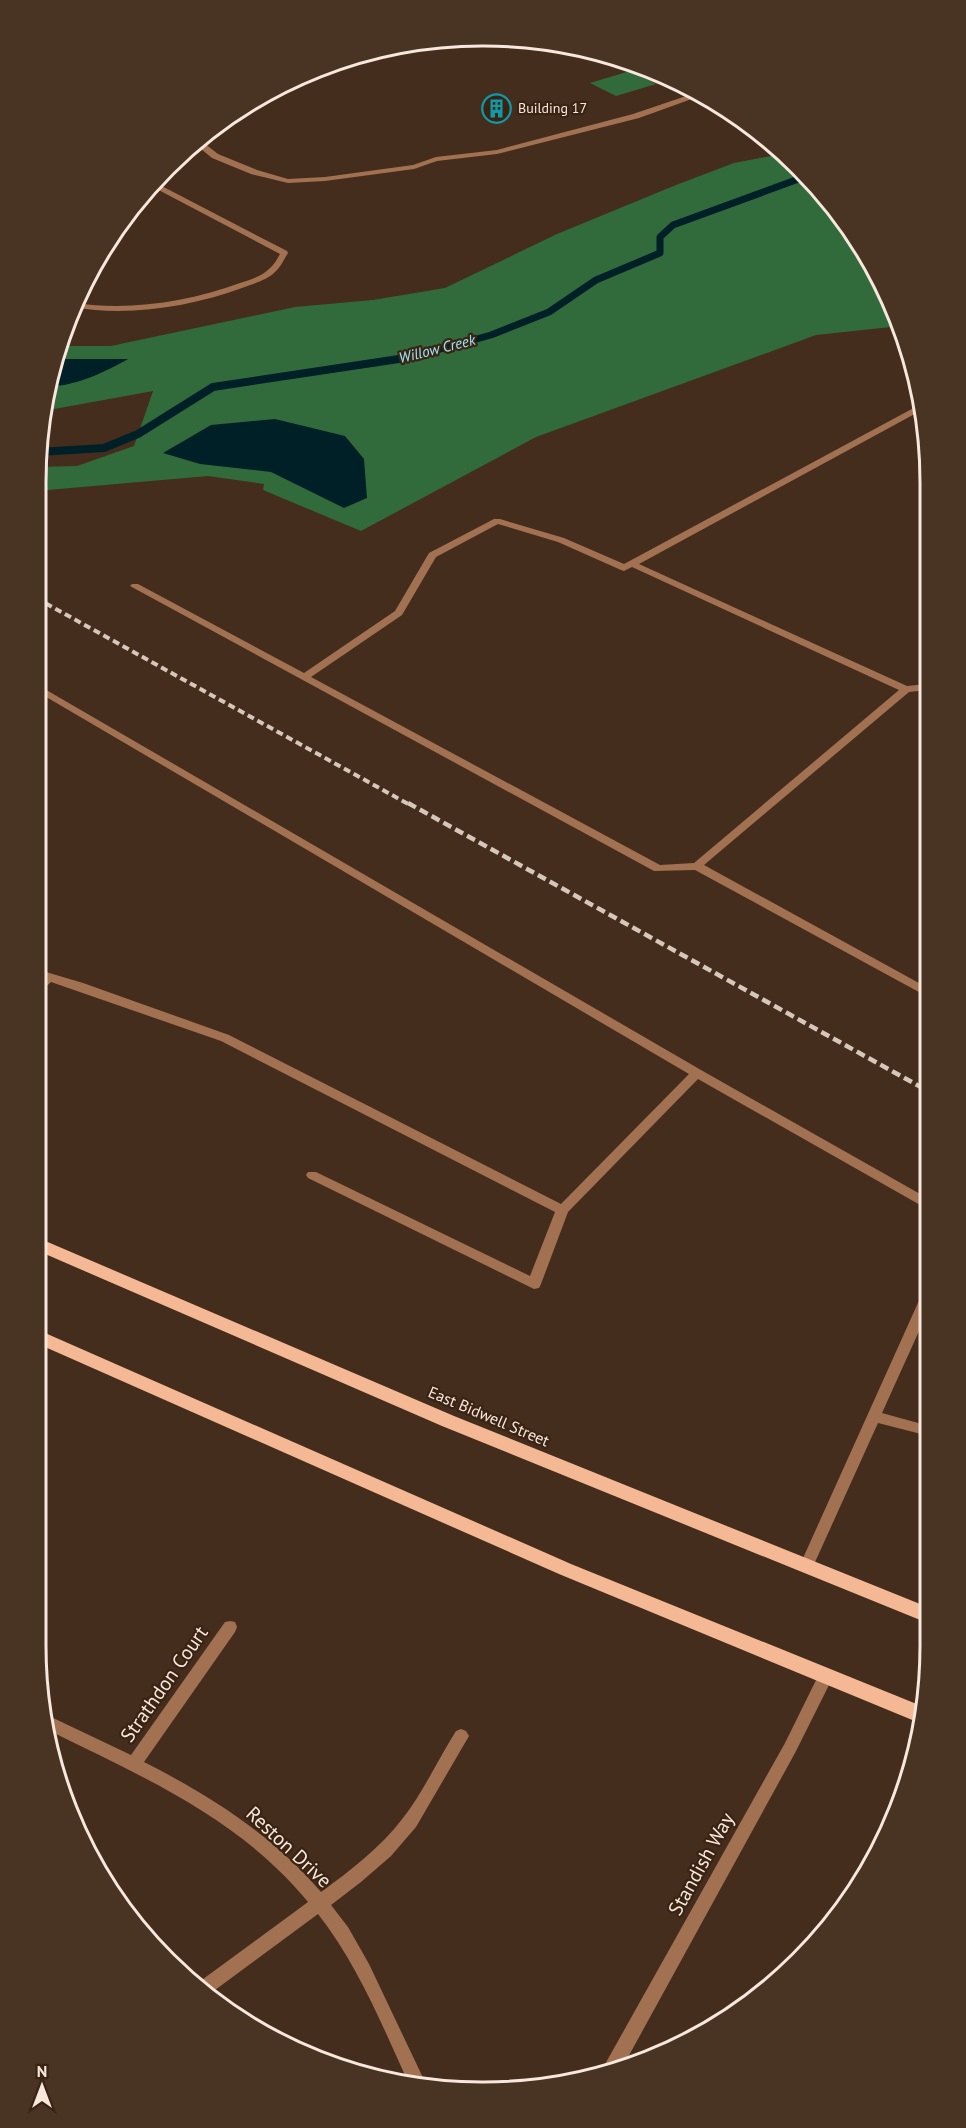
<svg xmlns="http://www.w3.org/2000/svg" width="966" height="2128" font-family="'PT Sans',sans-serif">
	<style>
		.green { fill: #326b3b }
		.water { fill: #002027 }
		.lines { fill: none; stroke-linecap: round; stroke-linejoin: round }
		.stream-far1 { stroke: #002027; stroke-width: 7 }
		.stream { stroke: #002027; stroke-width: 8 }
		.service { fill: #a17152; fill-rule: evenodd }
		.minor { fill: #a17152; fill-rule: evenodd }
		.primary { fill: #f4b994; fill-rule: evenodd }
		.rail-far1 { stroke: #d7c6ba; stroke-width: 4; stroke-dasharray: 7 4; stroke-linecap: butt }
		.rail { stroke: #d7c6ba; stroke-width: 4.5; stroke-dasharray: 9 4.5; stroke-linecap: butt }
		.labels { text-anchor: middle; stroke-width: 4.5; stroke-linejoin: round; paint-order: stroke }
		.far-poi-label { font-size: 14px; fill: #f7e7dd; stroke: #3a2312; text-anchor: start }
		.far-water-label { font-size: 15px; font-style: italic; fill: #97e7fa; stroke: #3a2312 }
		.street-label { font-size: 16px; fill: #f7e7dd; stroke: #3a2312 }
		.near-street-label { font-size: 20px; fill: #f7e7dd; stroke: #3a2312 }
		.rim { fill: none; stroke: #f7e7dd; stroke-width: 3 }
	</style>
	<rect width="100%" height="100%" fill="#442d1c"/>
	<g class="green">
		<path d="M630,71l26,13 -40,12 -26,-13z"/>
		<path d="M781,154l56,57 59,101 4,14 -84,9 -280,102 -175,94 -98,-41 1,-6 -56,-8 -172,15 2,-24 39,-1 57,-20 19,-55 -110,20 2,-15 15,-50h51l184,-39 78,-7 72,-12 112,-54 119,-49 58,-22z"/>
	</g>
	<g class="water">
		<path d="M56,358l9,1h63c-23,13 -53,28 -80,27z"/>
		<path d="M275,419l70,17 19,23 3,39 -23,10 -73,-36 -71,-8 -37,-11 48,-28z"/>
	</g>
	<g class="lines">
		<path class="stream-far1" d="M426,353l65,-18 58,-23 47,-32 64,-27v-16l13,-12 131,-48"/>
		<path class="stream" d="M39,452l65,-4 34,-14 75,-47 199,-30 20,-5"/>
		<g class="service">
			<path d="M457,39l-11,3 -3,-2z"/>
			<path d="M695,93l5,3 -61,22 -142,36 -60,7 -23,8 -89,12 -37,2 -37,-9 -39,-16 -17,-14 5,-4 18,14 39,16 31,9 37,-2 88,-12 23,-8 61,-7 136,-36z"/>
			<path d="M154,182l133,69 1,2c-4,6 -7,14 -13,19 -8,8 -22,12 -33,16 -52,19 -115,29 -169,19l2,-4c54,8 114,-1 165,-20 10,-3 22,-7 29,-14 5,-4 8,-10 11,-15l-129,-68z"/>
			<path d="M921,404l1,6 -283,154 268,122 20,-2v6l-18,2 -205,173 224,123v9l-233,-127 -41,1 -524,-285 2,-2h6l166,89 91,-62 34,-58 65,-34h6l64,19 60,26zM498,524l60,18 63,28 3,1 8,-4 267,123 -205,173 -34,2 -349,-188 91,-62 34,-58z"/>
			<path d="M36,684l665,386 228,129v11l-231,-131 -130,133 -27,72 -2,4 -5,1 -226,-111 -2,-3 2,-3h8l214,104 25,-64 -334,-171 -170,-59 -11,10 -4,1v-11l5,-4 -5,-1v-8l47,14 146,52 332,169 128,-130 -653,-383z"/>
			<path d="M929,1289v20l-47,104 47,13v10l-51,-13 -67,148 -5,2 -5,-2 -2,-4 123,-273 2,-4z"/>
		</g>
		<g class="minor">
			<path d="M230,1621l5,1 2,5 -2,5 -91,130c67,34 128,73 177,130 30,-22 59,-44 82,-74 19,-24 36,-60 53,-87l5,-2 5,2 3,5 -53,91 -25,29 -30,26 -30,23 17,22 21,37 57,120h-17c-27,-59 -51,-119 -91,-170l-107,79 -12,-11 109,-80c-69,-84 -163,-124 -258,-171l-1,-15 82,39 94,-133z"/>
			<path d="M826,1668l5,2 3,5 -39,78 -174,317 -19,4 2,-8 181,-323 36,-73z"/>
		</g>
		<g class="primary">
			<path d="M36,1237l418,179 476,192v16l-488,-198 -406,-176z"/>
			<path d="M36,1329l535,235 353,143 -2,17 -363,-150 -523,-231z"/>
		</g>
		<path class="rail-far1" d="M36,598l374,207"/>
		<path class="rail" d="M408,803l520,288"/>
	</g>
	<defs>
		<symbol id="building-ring" viewBox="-11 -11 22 22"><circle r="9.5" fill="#3a2312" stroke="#0f9aa8" stroke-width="1.5"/><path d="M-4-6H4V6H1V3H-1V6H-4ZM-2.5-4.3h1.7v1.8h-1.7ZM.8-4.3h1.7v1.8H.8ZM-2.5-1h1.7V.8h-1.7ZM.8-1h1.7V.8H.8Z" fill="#0f9aa8"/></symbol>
	</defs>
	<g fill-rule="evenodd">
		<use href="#building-ring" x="480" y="92" width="33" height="33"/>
	</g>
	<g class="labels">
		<g class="far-poi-label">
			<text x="518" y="113">Building 17</text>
		</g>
		<g class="far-water-label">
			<text transform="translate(437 349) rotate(-14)" y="5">Willow Creek</text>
		</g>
		<g class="street-label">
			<text transform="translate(489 1416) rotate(23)" y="6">East Bidwell Street</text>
		</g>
		<g class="near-street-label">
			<text transform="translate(164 1684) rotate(-55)" y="7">Strathdon Court</text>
			<text transform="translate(289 1847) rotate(43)" y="7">Reston Drive</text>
			<text transform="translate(701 1864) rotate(-61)" y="7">Standish Way</text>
		</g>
	</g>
	<path d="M0 0H966V2128H0ZM482 46H484A436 436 0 0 1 920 482V1646A436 436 0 0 1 484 2082H482A436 436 0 0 1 46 1646V482A436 436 0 0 1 482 46Z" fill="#493322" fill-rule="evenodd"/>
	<path class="rim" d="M482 46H484A436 436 0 0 1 920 482V1646A436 436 0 0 1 484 2082H482A436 436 0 0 1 46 1646V482A436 436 0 0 1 482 46Z"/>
	<g transform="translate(42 2086)" stroke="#3a2312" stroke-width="4.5" paint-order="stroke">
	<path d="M0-4.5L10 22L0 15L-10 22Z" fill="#f7e7dd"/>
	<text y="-9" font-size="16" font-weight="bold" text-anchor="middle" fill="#f7e7dd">N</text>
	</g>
</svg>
